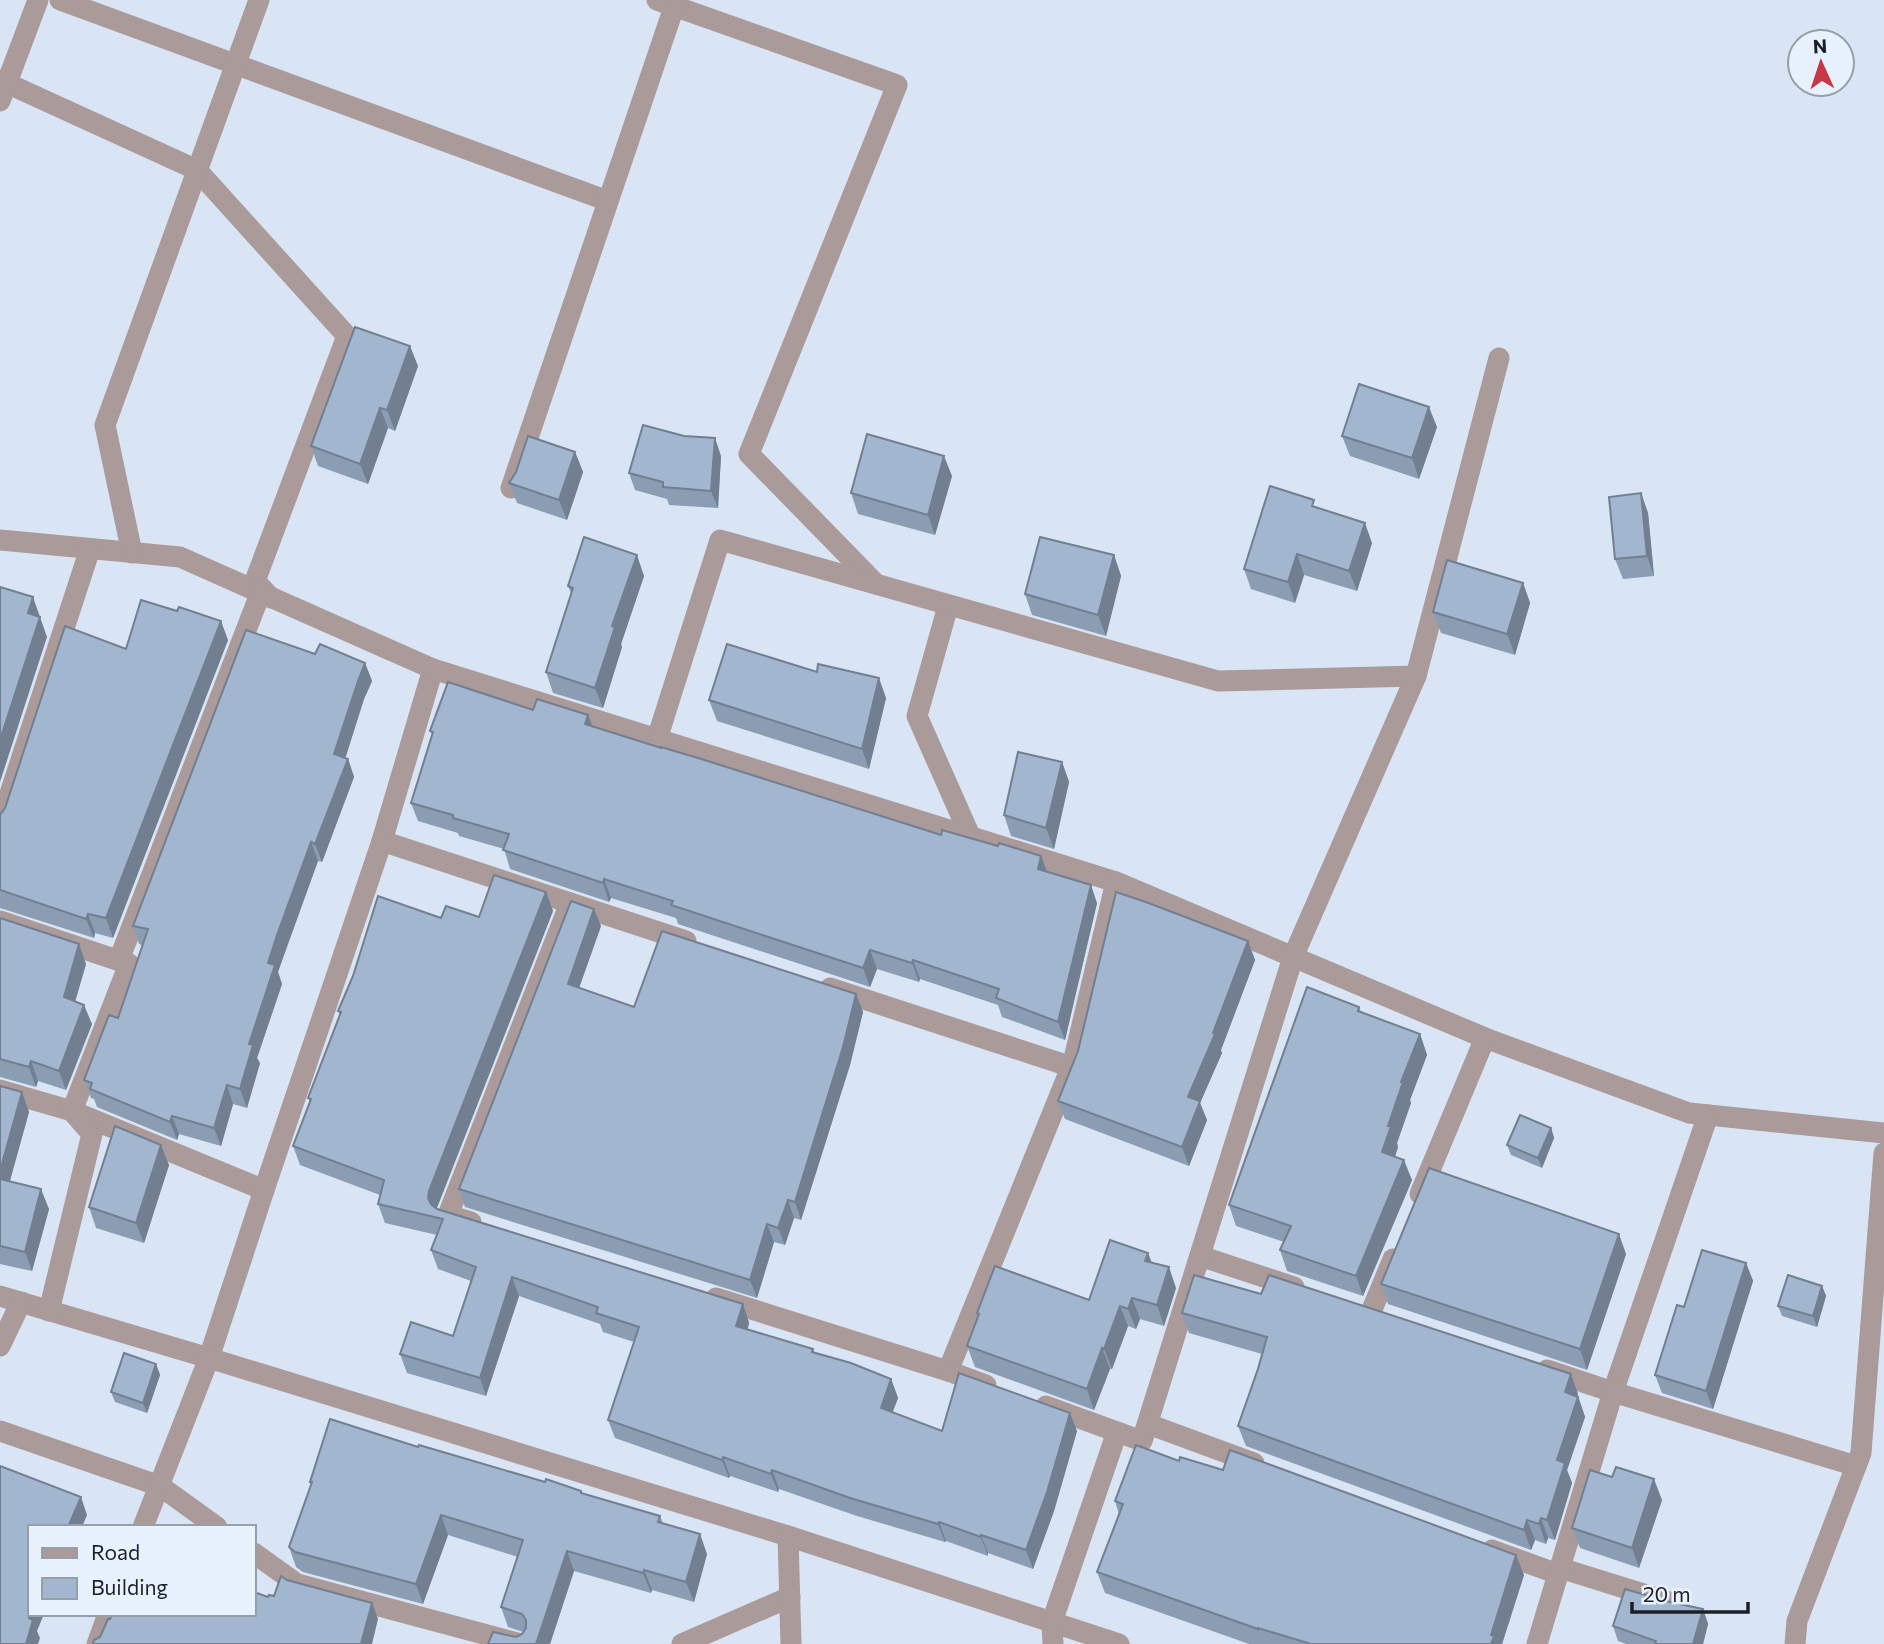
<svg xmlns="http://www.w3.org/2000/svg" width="1884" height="1644" font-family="Commissioner,sans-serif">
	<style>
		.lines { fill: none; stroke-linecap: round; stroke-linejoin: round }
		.street { stroke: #aa9a99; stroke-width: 21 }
		.wall { fill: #8b9db2 }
		.shaded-wall { fill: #717f91 }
		.building { fill: #a2b6cf; stroke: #717f91; stroke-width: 2 }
	</style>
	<rect width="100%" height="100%" fill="#d9e5f4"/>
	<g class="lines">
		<g class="street">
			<path d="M60,0l548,201"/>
			<path d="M657,0l240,85 -148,369 127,130"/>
			<path d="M0,80l197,90 150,166 -92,245 14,15"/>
			<path d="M0,101l38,-101"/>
			<path d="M511,488l163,-481"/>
			<path d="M0,540l180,17 253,112 -51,172 304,100"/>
			<path d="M132,553l-27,-128 154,-425"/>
			<path d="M948,606l-31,110 54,122"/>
			<path d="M433,669l683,213"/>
			<path d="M657,739l63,-199 498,141 198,-5"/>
			<path d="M0,824l90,-275"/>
			<path d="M0,921l129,43"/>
			<path d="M830,988l242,79 44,-185 369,156 204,75 195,20"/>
			<path d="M0,1090l72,21 192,79"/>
			<path d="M1420,1194l65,-156"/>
			<path d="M471,1222l-23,-7 122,-312"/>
			<path d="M1200,1256l94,31"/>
			<path d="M0,1296l209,62 55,-168 118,-349"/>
			<path d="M716,1298l232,73 120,-296"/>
			<path d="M49,1311l43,-177 -20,-23 57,-147 -10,-4 141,-366 11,4"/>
			<path d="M1371,1312l22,-53"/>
			<path d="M0,1346l21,-44"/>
			<path d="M1547,1370l66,22 95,-277"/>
			<path d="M948,1371l38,14"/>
			<path d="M1046,1406l96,35 151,-484 123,-281 83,-318"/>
			<path d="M1148,1424l106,39"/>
			<path d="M0,1431l160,55 57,41"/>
			<path d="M143,1527l66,-169 579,178"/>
			<path d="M1492,1550l66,24 2,-6 119,37"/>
			<path d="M254,1553l43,31 224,60"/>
			<path d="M97,1644l11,-30"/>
			<path d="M682,1644l108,-47"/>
			<path d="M791,1644l-3,-108 331,108"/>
			<path d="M1053,1644l-1,-22 65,-190"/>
			<path d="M1537,1644l76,-252 243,74"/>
			<path d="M1795,1644l2,-23 64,-168 23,-300"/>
		</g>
	</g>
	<g class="wall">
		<path d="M418,366l-23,65 -7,-3 -20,56 -50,-18 -7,-20z"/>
		<path d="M1437,427l-18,52 -69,-23 -8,-20z"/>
		<path d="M575,452l8,20 -16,48 -50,-17 -8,-20z"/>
		<path d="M721,456l-3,52 -49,-3 -2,-6 -32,-9 -6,-17z"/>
		<path d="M952,476l-17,59 -77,-21 -7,-21z"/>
		<path d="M1641,493l7,20 6,63 -31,3 -8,-20z"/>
		<path d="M1317,507l55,36 -15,48 -53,-16 -9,28 -44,-14 -7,-20z"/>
		<path d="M1114,555l7,21 -15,60 -74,-21 -7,-21z"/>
		<path d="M644,576l-23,68 1,3 -19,61 -50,-15 -7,-21 25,-79 -3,-7z"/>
		<path d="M1523,583l7,20 -15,52 -74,-22 -8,-21z"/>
		<path d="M228,640l-115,298 -18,-5 -1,5 -94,-30v-93l126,-166z"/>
		<path d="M315,654l50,9 7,18 -8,18 -19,59 3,1 6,18 -32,85 -4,-1 -34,92 -6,19 4,12 -25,74 3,5 -13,45 -14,-4 -12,42 -42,-12 -2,6 -80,-33 -3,-8 -3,-1 -7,-18 34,-62 24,-73 -3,-1 -6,-18z"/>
		<path d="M886,698l-17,71 -152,-48 -8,-21z"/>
		<path d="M533,710l59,16 349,109 100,21 6,15 50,32 -32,137 -63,-23 -4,-12 -78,-26 -1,3 -42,-13 -7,18 -192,-63 -2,-6 -65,-20 -2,4 -99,-33 -6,-20 -45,-13 -1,-3 -40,-12 -7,-18 21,-69 -2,-3z"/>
		<path d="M1062,762l7,20 -15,67 -43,-13 -7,-21z"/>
		<path d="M546,892l7,19 -116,297 306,96 6,19 -1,6 65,20 2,4 76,26 7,19 -6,15 50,18h135l-23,80 -21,58 -45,-16v3l-42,-15 -1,1 -88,-26 -78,-27 -1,3 -48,-16 -1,2 -114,-40 -7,-18 26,-78 -31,-10 -3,-8 -81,-28 -33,100 -79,-23 -7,-19 53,-18 18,-55 -33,-12 -7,-19 6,-15 -52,-12 -7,-19 2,-9 -80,-30 -7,-19 17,-44 -2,-4 32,-83 -2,-4 103,-93 38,-1z"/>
		<path d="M0,918l86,46 -11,37 17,23 -26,66 -28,-9 -2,6 -36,-10z"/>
		<path d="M601,926l-22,62 55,19 222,-13 7,18 -13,53 -49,155 -7,-2 -9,27 -11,-3 -17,56 -292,-91 -6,-18z"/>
		<path d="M1248,941l7,19 -34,90 1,3 -22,50 7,17 -18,46 -124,-47 -7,-18z"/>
		<path d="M1359,1007l2,5 59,22 7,21 -17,45 1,3 -14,40 1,4 -3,9 17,24 -49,116 -76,-25 -7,-21 4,-8 -48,-16 -7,-21z"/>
		<path d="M0,1086l22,6 7,20 -19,69 39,28 -17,62 -32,-7z"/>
		<path d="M1551,1128l3,10 -12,30 -31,-13 -4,-10z"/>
		<path d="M161,1145l8,20 -25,78 -48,-15 -7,-21z"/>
		<path d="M1626,1254l-39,116 -199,-66 -7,-20z"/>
		<path d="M1152,1263l24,25 -12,38 -24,-7 -4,10 -8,-3 -16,43h-2l-16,41 -119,-43 -8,-21 11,-30 -1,-3 112,-13z"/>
		<path d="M1746,1263l7,18 -40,128 -51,-16 -7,-18 29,-68z"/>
		<path d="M1822,1286l4,10 -9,31 -35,-11 -4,-10z"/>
		<path d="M1261,1294l310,80 14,43 -18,53 5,13 -17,57 -7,-2 -2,6 -11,-4 -4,10 -285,-104 -8,-20 24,-72 -73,-21 -7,-20z"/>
		<path d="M156,1364l4,11 -13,38 -32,-11 -4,-10z"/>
		<path d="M418,1447l127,35 36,9 1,2 78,23 3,7 44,31 -13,48 -42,-12 -1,3 -77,-22 -24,73h-62l28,-7 7,-5 -15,-5 -7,-20 17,-50 -70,-22 -25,69 -120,-32 -7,-5 -7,-20 22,-62 -1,-3z"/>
		<path d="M1179,1461l337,94 8,20 -22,69h-253l-144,-51 -8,-21 22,-58 -4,-13z"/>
		<path d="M1612,1477l50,23 -23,68 -59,-20 -8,-20z"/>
		<path d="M1670,1602l33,7 5,15 -5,20h-77l-8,-3 -5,-15z"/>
	</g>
	<g class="shaded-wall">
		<path d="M410,346l8,20 -23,65 -8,-21z"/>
		<path d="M1429,407l8,20 -18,52 -7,-21z"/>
		<path d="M380,408l8,20 -20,56 -8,-20z"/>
		<path d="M715,438l6,18 -3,52 -7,-17z"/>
		<path d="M575,452l8,20 -16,48 -8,-20z"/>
		<path d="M944,456l8,20 -17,59 -7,-20z"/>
		<path d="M1641,493l7,20 6,63 -7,-20z"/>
		<path d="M1365,523l7,20 -15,48 -8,-20z"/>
		<path d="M1297,554l7,21 -9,28 -7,-21z"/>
		<path d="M637,555l7,21 -23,68 1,3 -19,61 -8,-20 17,-62z"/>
		<path d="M1114,555l7,21 -15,60 -8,-21z"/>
		<path d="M1523,583l7,20 -15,52 -8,-21z"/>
		<path d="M33,597l14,40 -47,145v-42l28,-127z"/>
		<path d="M221,621l7,19 -115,298 -7,-20z"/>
		<path d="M365,663l7,18 -8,18 -23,73 -7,-18 24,-73z"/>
		<path d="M879,678l7,20 -17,71 -7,-20z"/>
		<path d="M588,715l7,18 -10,-9z"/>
		<path d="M348,759l6,18 -32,85 -7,-18z"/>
		<path d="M1062,762l7,20 -15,67 -8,-21z"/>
		<path d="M311,842l7,19 -40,111 4,12 -25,74 3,5 -13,45 -7,-19 28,-126 9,-28z"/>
		<path d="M1041,856l7,19 -10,-6z"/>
		<path d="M604,879l7,19 -2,4 -6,-19z"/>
		<path d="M1091,885l6,18 -32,137 -7,-18z"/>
		<path d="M546,892l7,19 -117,299 -1,7 -7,-19 1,-7z"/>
		<path d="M594,909l7,17 -27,76 -6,-18z"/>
		<path d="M88,914l7,19 -1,5 -8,-19z"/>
		<path d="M1248,941l7,19 -34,90 1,3 -22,50 7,17 -18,46 -7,-19 6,-50z"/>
		<path d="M79,944l7,20 -15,52 -7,-19z"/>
		<path d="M870,950l7,19 -7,18 -7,-19z"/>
		<path d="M913,960l7,19 -1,3 -7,-19z"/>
		<path d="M856,994l7,18 -13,53 -49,155 -6,-18z"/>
		<path d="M84,1005l8,19 -26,66 -7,-19z"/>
		<path d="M1420,1034l7,21 -17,45 1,3 -14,40 1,4 -8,25 -8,-20 6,-26 13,-44z"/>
		<path d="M31,1061l7,20 -2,6 -7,-20z"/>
		<path d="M227,1085l6,19 -12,42 -7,-18z"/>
		<path d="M22,1092l7,20 -24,86 -5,-14v-13z"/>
		<path d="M172,1116l7,18 -2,6 -7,-18z"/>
		<path d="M1551,1128l3,10 -12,30 -4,-10z"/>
		<path d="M161,1145l8,20 -25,78 -8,-20z"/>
		<path d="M1404,1160l8,20 -49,116 -7,-20z"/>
		<path d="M41,1189l8,20 -17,62 -7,-19z"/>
		<path d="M788,1200l6,18 -9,27 -7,-17z"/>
		<path d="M767,1224l7,18 -17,56 -7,-18z"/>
		<path d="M1619,1234l7,20 -39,116 -7,-21z"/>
		<path d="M1148,1253l8,20 -11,-12z"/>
		<path d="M1746,1263l7,18 -40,128 -7,-18z"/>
		<path d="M1169,1267l7,21 -12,38 -7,-21z"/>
		<path d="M512,1277l7,19 -33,100 -6,-18z"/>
		<path d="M1822,1286l4,10 -9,31 -4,-11z"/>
		<path d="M1132,1298l8,21 -4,10 -8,-20z"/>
		<path d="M743,1304l6,19 -6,22 -7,-19z"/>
		<path d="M1120,1306l8,20 -16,43 -8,-20z"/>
		<path d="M1102,1348l8,21 -16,41 -7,-21z"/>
		<path d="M156,1364l4,11 -13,38 -4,-10z"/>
		<path d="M1571,1374l7,20 -6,18 -7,-20z"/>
		<path d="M891,1379l7,19 -11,29 -6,-19z"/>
		<path d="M1578,1397l7,20 -18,53 5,13 -17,57 -8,-20 10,-60z"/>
		<path d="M1070,1413l7,18 -23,80 -21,58 -7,-19z"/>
		<path d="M723,1457l7,19 -1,2 -7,-18z"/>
		<path d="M772,1470l7,19 -1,3 -7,-18z"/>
		<path d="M1654,1479l8,21 -23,68 -7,-20z"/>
		<path d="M81,1497l6,18 -5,12h-14z"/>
		<path d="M441,1515l7,20 -25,69 -7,-20z"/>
		<path d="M1541,1518l7,20 -2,6 -7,-20z"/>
		<path d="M1527,1520l8,20 -4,10 -7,-20z"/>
		<path d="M939,1522l7,19 -1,1 -7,-18z"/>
		<path d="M700,1534l7,20 -13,48 -8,-20z"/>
		<path d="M981,1535l7,18v3l-7,-19z"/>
		<path d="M567,1551l7,20 -24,73h-14z"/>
		<path d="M1516,1555l8,20 -22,69h-11v-9z"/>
		<path d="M644,1570l8,20 -1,3 -8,-20z"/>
		<path d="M372,1603l6,16 -6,25h-11z"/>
		<path d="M1703,1609l5,15 -5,20h-10z"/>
		<path d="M31,1614h13l-7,17 3,7 -2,6h-12l3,-26z"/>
	</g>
	<g class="building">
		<path d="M355,327l55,19 -23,64 -7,-2 -20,56 -49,-18z"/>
		<path d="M1359,384l70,23 -17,51 -70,-22z"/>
		<path d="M643,425l41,11 31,2 -4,53 -48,-4v-5l-34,-9z"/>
		<path d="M867,434l77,22 -16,59 -77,-22z"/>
		<path d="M528,436l47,16 -16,48 -50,-17 7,-11z"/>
		<path d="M1270,486l44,14 -2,6 53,17 -16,48 -52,-17 -9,28 -44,-13z"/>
		<path d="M1641,493l6,63 -32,3 -6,-62z"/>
		<path d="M584,537l53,18 -25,71 3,1 -20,61 -49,-16 27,-84 -5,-2z"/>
		<path d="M1040,537l74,18 -16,60 -73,-21z"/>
		<path d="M1447,560l76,23 -16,51 -74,-22z"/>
		<path d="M0,587l33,10 -5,16 12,4 -40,123z"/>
		<path d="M141,600l36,11 2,-4 42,14 -115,297 -18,-4 -2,5 -86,-29v-75l5,-7 60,-182 61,23z"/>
		<path d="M246,630l69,24 5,-10 45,19 -7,18 -24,73 14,5 -33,85 -4,-2 -34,93 -9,28 7,2 -26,79 4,1 -13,44 -13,-4 -13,43 -42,-12 -2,6 -80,-33 2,-6 -8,-3 25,-65 9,3 30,-89 -15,-3z"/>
		<path d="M727,644l90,28 1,-8 61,14 -17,71 -153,-49z"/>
		<path d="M448,682l85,28 4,-11 51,16 -3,9 76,24v-1l34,10 246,78 1,-5 56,16 1,-3 42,13 -3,13 53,16 -33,137 -62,-24 3,-9 -86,-29 -1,3 -42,-13 -7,18 -192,-63 2,-4 -69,-22 -1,4 -100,-33 6,-16 -56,-16v-3l-42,-12 22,-71 -3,-1z"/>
		<path d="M1018,752l44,10 -16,66 -42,-13z"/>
		<path d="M494,875l52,17 -117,299 -1,7 3,6 6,5 306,95 -7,22 77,23 -1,3 39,11 40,16 -10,29 61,23 17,-58 111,40 -23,79 -21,58 -45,-15v2l-42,-15 -1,2 -88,-26 -78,-28 -1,4 -48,-17 -1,3 -114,-40 31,-93 -43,-14 2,-6 -86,-30 -32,101 -80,-24 11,-32 42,14 23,-69 -45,-17 12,-31 -65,-15 6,-24 -91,-34 18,-47 -3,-1 33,-86 -3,-1 15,-35 25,-80 63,22 5,-12 33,11z"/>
		<path d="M1116,892l30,10 102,39 -35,92 2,1 -27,63 12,4 -18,46 -124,-46 20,-50z"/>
		<path d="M571,901l23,8 -26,75 66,23 28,-76 194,63 -13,53 -48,155 -7,-2 -10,28 -11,-4 -17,56 -291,-91z"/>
		<path d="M0,918l79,26 -15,53 20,8 -25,66 -28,-10 -2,6 -29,-8z"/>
		<path d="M1307,987l52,20 -1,4 62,23 -19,48h2l-15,44h3l-9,26 22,8 -48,116 -76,-26 11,-24 -62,-21z"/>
		<path d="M0,1086l22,6 -22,79z"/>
		<path d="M1520,1115l31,13 -13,30 -31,-13z"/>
		<path d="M115,1126l46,19 -25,78 -47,-16z"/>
		<path d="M1429,1168l190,66 -39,115 -199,-65z"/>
		<path d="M0,1179l41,10 -16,63 -25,-6z"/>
		<path d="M1110,1240l38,13 -3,8 24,6 -12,38 -25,-7 -4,11 -8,-3 -16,43 -2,-1 -15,41 -120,-43 12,-32 -2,-1 18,-47 94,34z"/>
		<path d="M1702,1250l44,13 -40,128 -51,-16 22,-70 7,2z"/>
		<path d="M1194,1275l67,19 8,-19 302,99 -6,18 13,5 -21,63 8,3 -18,57 -6,-2 -2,6 -12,-4 -3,10 -286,-104 20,-57 9,-32 -85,-24z"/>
		<path d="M1788,1275l34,11 -9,30 -35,-10z"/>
		<path d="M124,1353l32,11 -13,39 -32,-11z"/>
		<path d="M330,1419l88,28 1,-2 126,37 1,-3 35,12v2l79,23 -2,6 42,12 -14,48 -42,-12 -1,3 -76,-22 -31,93h-48l5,-12 23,5 6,-3 4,-6v-8l-4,-6 -21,-7 22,-67 -82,-25 -25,69 -121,-32 -6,-5 23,-65h-2z"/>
		<path d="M1136,1445l43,16 1,-4 43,13 7,-20 286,105 -25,80 3,1 -3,8h-180l-53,-16v1l-161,-57 26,-68 -8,-3z"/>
		<path d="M0,1466l81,31 -13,30h-38l1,87 -2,4 4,2 -7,24h-26z"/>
		<path d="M1616,1467l38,12 -22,69 -60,-20 18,-58 22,7z"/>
		<path d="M281,1576l6,4 85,23 -11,41h-268l1,-4 6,-3 8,-18h2l2,-5h142v-22l14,5 1,-2 5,1z"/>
		<path d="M1625,1589l45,13 33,7 -10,35h-38l1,-3 -43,-15z"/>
	</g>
	<rect x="28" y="1525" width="228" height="91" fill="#e8f2ff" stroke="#969ea8" stroke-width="2"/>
	<rect x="42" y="1548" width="35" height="10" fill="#aa9a99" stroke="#969ea8" stroke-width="2"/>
	<text x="91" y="1560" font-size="21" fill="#1b2025">Road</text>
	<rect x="42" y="1578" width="35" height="21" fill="#a2b6cf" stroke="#969ea8" stroke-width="2"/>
	<text x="91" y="1595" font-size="21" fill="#1b2025">Building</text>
	<g transform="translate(1821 63) rotate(357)"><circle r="33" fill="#e8f2ff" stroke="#969ea8" stroke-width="2"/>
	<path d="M0-5L12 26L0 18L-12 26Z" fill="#c73745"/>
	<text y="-10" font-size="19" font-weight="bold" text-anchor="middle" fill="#1b2025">N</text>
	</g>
	<path d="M1632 1602v10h116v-10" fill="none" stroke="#1b2025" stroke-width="3.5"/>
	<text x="1643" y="1602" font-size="21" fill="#1b2025" stroke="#e8f2ff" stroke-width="5" paint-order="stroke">20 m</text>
</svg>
